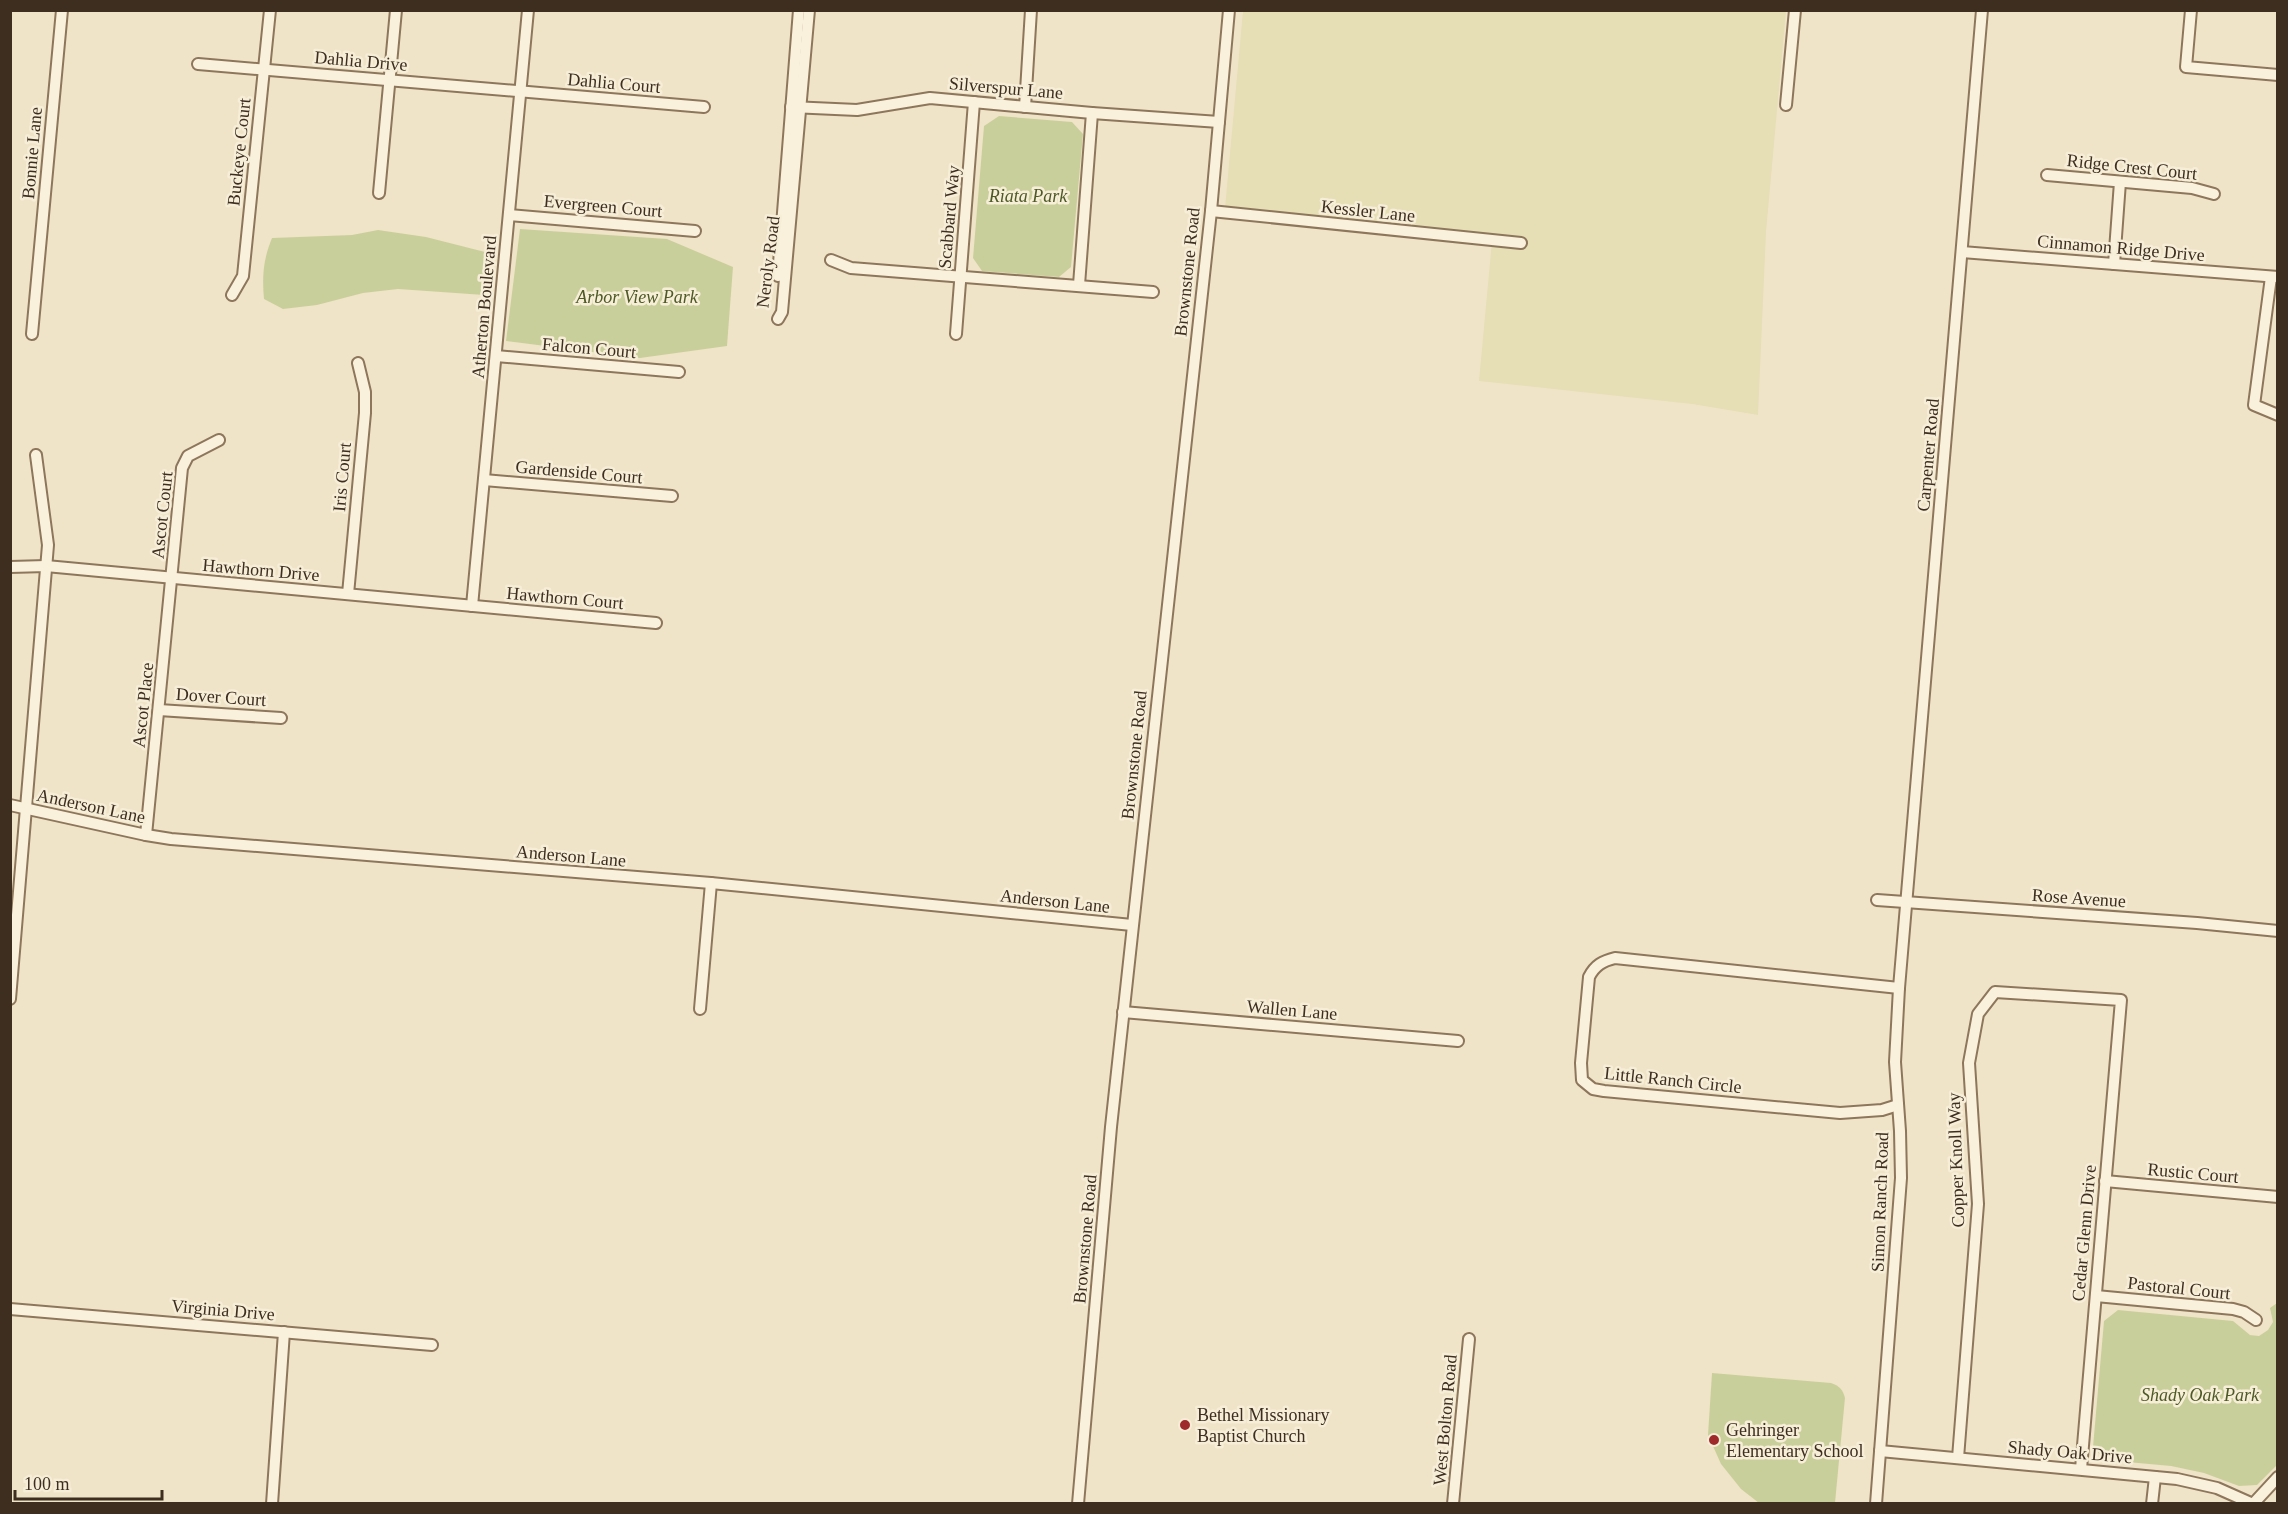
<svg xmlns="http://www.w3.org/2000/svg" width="2288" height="1514" font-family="'Times New Roman',serif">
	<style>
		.farmland { fill: #e6deb5 }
		.green { fill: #c9cf9b }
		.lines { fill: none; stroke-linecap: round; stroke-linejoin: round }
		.minor-casing { stroke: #8d765c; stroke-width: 14 }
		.minor { stroke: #faf1dc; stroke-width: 10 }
		.poi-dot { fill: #9e2a2b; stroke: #f7eed8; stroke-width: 2 }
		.labels { text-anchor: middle; stroke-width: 5; stroke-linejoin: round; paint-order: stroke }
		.street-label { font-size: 18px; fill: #3d2e20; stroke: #f7eed8 }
		.park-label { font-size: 18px; font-style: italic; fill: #4d5a26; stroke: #f7eed8 }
		.poi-label { font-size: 18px; fill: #3d2e20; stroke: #f7eed8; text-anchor: start }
	</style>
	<rect width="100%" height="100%" fill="#f0e4c8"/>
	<path class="farmland" d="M1243,11h543l-20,221 -8,183 -66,-11 -213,-23 13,-140 -38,-5 -230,-17z"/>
	<g class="green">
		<path d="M999,116l73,6 11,12 -12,133 -12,10 -77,-6 -9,-13 11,-132z"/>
		<path d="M520,229l147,10 66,28 -6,79 -87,12 -134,-17z"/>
		<path d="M378,230l48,7 63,16 -5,42 -86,-6 -35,4 -46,12 -34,4 -19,-10c-2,-23 -1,-39 8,-61l80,-3z"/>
		<path d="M2277,1303v162l-20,20 -18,1 -35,-13 -33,-7 -66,-6 -12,-13 11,-126 14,-11 115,11 17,14 9,1 9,-6 5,-8 -3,-14z"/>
		<path d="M1712,1373l119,10c9,3 12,7 14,15l-10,105h-76l-18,-14 -20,-25 -13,-29z"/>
	</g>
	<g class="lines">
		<defs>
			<g id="minor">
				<path d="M2191,10l-5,57 92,8"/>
				<path d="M198,64l506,43"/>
				<path d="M1786,105l9,-95"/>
				<path d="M791,107l66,3 73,-12 162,15 127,9"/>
				<path d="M1025,107l6,-97"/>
				<path d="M2047,175l145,13 22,6"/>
				<path d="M379,193l17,-183"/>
				<path d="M1211,211l310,32"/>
				<path d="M509,215l186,16"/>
				<path d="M1962,252l316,25"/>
				<path d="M831,260l20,8 302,24"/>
				<path d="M2114,264l6,-82"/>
				<path d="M778,276l21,-266"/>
				<path d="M2271,277l-17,128 24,10"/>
				<path d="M1079,285l13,-172"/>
				<path d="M232,295l11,-19 27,-266"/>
				<path d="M778,319l4,-7 27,-302"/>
				<path d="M32,334l30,-324"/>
				<path d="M956,334l18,-232"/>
				<path d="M496,356l183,16"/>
				<path d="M484,480l188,16"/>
				<path d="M10,567l36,-1 610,57"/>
				<path d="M348,594l17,-181v-21l-7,-29"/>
				<path d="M472,606l56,-596"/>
				<path d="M159,710l122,8"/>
				<path d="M10,805l136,30 25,4 540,44 421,42"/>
				<path d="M146,835l36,-367 6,-12 31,-16"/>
				<path d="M1877,900l320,23 81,8"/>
				<path d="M10,999l38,-454 -12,-90"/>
				<path d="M700,1009l11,-126"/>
				<path d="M1123,1012l335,29"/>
				<path d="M1898,1105l-16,5 -42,3 -236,-22 -11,-2 -11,-9 -1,-17 8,-86c6,-12 14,-16 26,-19l284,30"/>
				<path d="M2105,1181l173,16"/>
				<path d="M2096,1296l137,13 11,3 12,8"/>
				<path d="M10,1309l422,36"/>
				<path d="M1880,1451l297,28 40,9 36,16 25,-27"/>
				<path d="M1958,1458l20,-254 -9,-141 9,-49 17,-22 126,8 -40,469"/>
				<path d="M272,1504l12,-172"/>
				<path d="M1078,1504l33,-377 100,-916 18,-201"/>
				<path d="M1453,1504l16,-165"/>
				<path d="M1876,1504l25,-326 -1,-47 -5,-69 4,-74 83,-978"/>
				<path d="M2152,1504l3,-27"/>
			</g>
		</defs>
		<use href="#minor" class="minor-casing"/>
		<use href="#minor" class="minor"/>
	</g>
	<g class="poi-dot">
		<circle cx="1185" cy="1425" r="6"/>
		<circle cx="1714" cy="1440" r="6"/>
	</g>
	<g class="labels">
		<g class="street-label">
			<text transform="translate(361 61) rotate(5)" y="6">Dahlia Drive</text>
			<text transform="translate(614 83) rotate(5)" y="6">Dahlia Court</text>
			<text transform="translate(1006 88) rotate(5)" y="6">Silverspur Lane</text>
			<text transform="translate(239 152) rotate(-84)" y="6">Buckeye Court</text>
			<text transform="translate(32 153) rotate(-85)" y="6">Bonnie Lane</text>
			<text transform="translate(2132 167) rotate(6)" y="6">Ridge Crest Court</text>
			<text transform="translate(603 206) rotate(5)" y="6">Evergreen Court</text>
			<text transform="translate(1368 211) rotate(6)" y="6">Kessler Lane</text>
			<text transform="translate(949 217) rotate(-85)" y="6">Scabbard Way</text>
			<text transform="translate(2121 248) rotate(5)" y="6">Cinnamon Ridge Drive</text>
			<text transform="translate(768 262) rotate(-83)" y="6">Neroly Road</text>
			<text transform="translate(1187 272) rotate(-84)" y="6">Brownstone Road</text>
			<text transform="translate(484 307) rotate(-85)" y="6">Atherton Boulevard</text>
			<text transform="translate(589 348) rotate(5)" y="6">Falcon Court</text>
			<text transform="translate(1928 455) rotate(-85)" y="6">Carpenter Road</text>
			<text transform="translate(579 472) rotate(5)" y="6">Gardenside Court</text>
			<text transform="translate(342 477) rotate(-85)" y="6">Iris Court</text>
			<text transform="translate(162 515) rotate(-84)" y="6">Ascot Court</text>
			<text transform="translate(261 570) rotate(5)" y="6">Hawthorn Drive</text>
			<text transform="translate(565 598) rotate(5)" y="6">Hawthorn Court</text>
			<text transform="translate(221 697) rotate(4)" y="6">Dover Court</text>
			<text transform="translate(143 705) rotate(-84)" y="6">Ascot Place</text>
			<text transform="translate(1134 755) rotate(-84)" y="6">Brownstone Road</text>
			<text transform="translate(91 806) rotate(12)" y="6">Anderson Lane</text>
			<text transform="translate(571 856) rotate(5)" y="6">Anderson Lane</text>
			<text transform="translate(2079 898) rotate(4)" y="6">Rose Avenue</text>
			<text transform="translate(1055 901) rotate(6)" y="6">Anderson Lane</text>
			<text transform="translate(1292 1010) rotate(5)" y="6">Wallen Lane</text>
			<text transform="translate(1673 1080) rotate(6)" y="6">Little Ranch Circle</text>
			<text transform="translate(1956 1160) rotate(-92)" y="6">Copper Knoll Way</text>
			<text transform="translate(2193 1173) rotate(5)" y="6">Rustic Court</text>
			<text transform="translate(1880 1202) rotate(-88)" y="6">Simon Ranch Road</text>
			<text transform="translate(2084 1233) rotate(-85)" y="6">Cedar Glenn Drive</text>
			<text transform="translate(1085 1239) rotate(-85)" y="6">Brownstone Road</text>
			<text transform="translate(2179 1288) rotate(6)" y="6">Pastoral Court</text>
			<text transform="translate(223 1310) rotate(5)" y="6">Virginia Drive</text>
			<text transform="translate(1445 1420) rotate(-85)" y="6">West Bolton Road</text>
			<text transform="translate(2070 1452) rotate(5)" y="6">Shady Oak Drive</text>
		</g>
		<g class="park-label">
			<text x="1028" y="202">Riata Park</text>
			<text x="637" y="303">Arbor View Park</text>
			<text x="2200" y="1401">Shady Oak Park</text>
		</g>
		<g class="poi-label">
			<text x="1197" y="1421">Bethel Missionary<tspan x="1197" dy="21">Baptist Church</tspan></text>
			<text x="1726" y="1436">Gehringer<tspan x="1726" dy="21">Elementary School</tspan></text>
		</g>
	</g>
	<rect width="2288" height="1514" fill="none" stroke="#3d2e20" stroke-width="24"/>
	<path d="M15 1490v9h147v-9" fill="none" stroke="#3d2e20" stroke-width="3"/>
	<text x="24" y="1490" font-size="18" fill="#3d2e20" stroke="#f7eed8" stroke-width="4.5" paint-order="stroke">100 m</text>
</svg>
